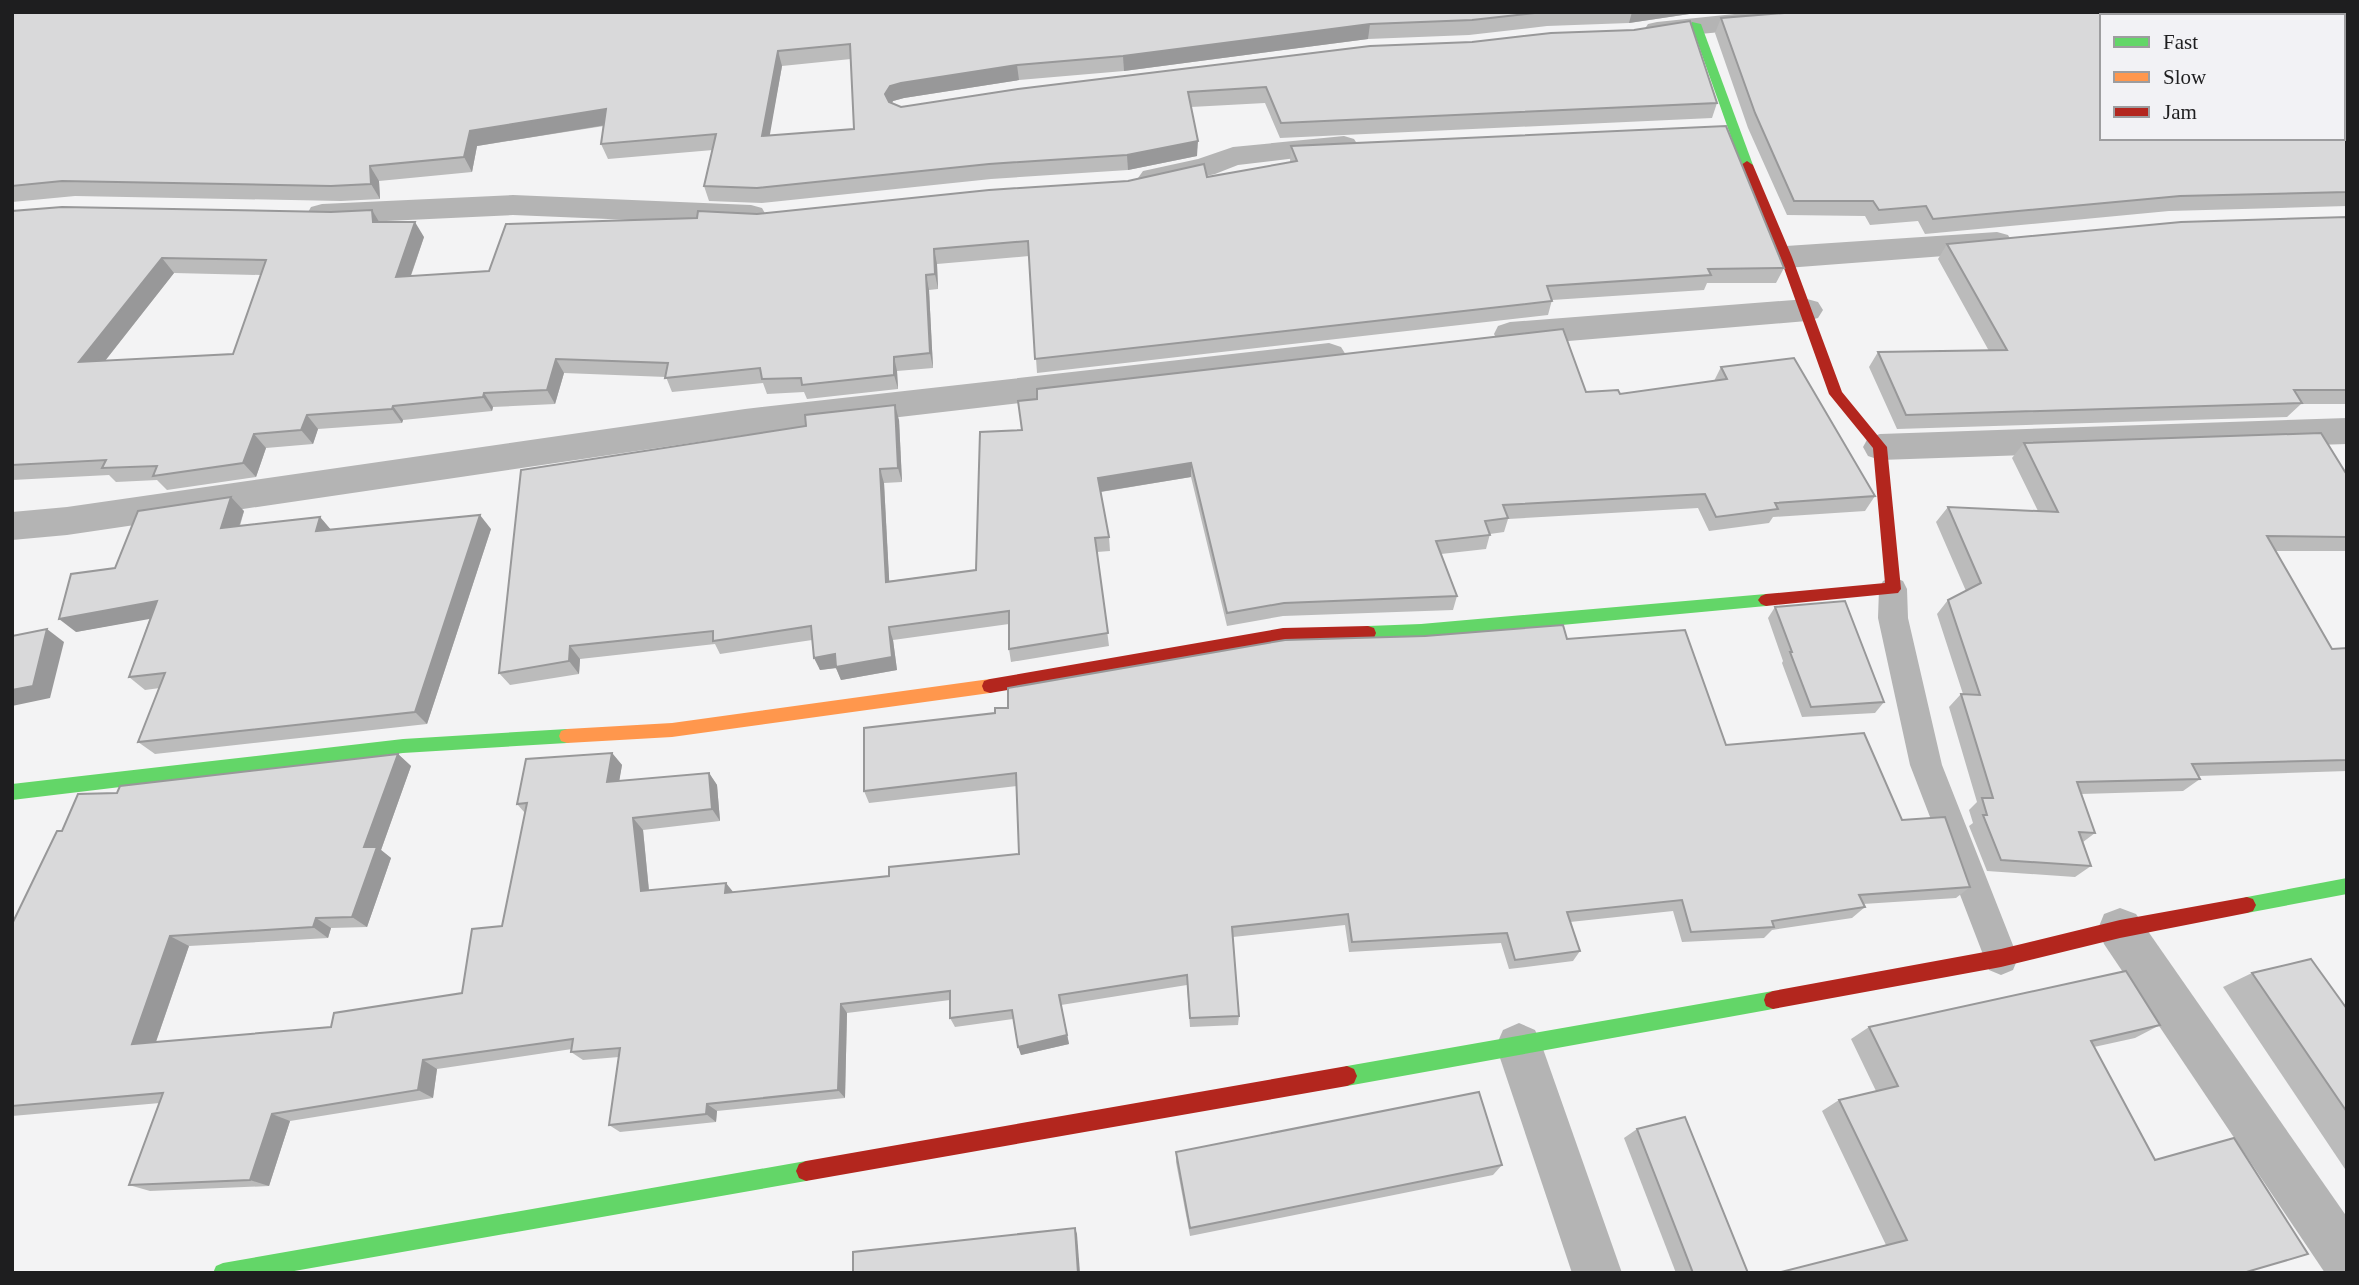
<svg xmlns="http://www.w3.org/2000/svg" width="2359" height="1285" font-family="'Times New Roman',serif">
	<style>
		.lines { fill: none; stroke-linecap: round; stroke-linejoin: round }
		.lane { fill: #b4b4b4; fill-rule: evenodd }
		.street { fill: #b4b4b4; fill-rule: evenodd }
		.fast { fill: #63d668; fill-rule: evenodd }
		.slow { fill: #ff974d; fill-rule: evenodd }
		.jam { fill: #b3261e; fill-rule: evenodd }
		.wall { fill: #bbb; fill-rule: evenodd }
		.shaded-wall { fill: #989899 }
		.building { fill: #d9d9da; stroke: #989899; stroke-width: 2; fill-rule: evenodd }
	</style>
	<rect width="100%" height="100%" fill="#f3f3f4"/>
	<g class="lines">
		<path class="lane" d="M1893,577l10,4 4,8 1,29 34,147 76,193 -5,12 -12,5 -12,-5 -79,-205 -32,-147 1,-29 4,-8z"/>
		<g class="street">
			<path d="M1754,12h110l-4,6 -9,2 -194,18 -9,-2 -4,-6 4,-6 9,-2z"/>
			<path d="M1344,136l10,3 4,6 -4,6 -116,14 -23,9 -62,14 -10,-3 -5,-7 5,-7 55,-12 35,-12z"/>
			<path d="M513,195l238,10 11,3 4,7 -4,7 -11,3 -238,-10 -191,9 -11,-3 -4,-7 4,-7 11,-3z"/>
			<path d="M1997,232l11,3 4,7 -4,7 -11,3 -211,16 -11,-4 -5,-7 5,-7 11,-4z"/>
			<path d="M1807,299l11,3 5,8 -5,8 -11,3 -297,25 -12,-4 -4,-8 4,-8 12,-4z"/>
			<path d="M1329,343l12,4 5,8 -5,8 -12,4 -584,68 -678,100 -55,5v-28l55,-5 678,-98z"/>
			<path d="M2347,418v26l-467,16 -12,-4 -5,-9 5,-9 12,-4z"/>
			<path d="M2120,908l16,6 211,303v56h-22l-221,-329 -6,-15 6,-15z"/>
			<path d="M1519,1023l16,7 7,16 80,227h-50l-76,-227 7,-16z"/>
		</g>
		<g class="fast">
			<path d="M1692,22l9,2 52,141 -2,3 -4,1 -6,-4 -50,-141z"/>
			<path d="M1766,594l5,2 3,4 -3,4 -5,2 -345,32 -53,2 -6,-2 -2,-5 2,-5 6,-2 53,-2z"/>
			<path d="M567,729l6,2 2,5 -2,5 -6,2 -164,10 -391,47v-16l391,-45z"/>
			<path d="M2347,878v16l-100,19 -6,-2 -3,-6 3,-6 6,-2z"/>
			<path d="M1773,991l7,3 2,6 -2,6 -7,3 -426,77 -7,-3 -3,-7 3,-7 7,-3z"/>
			<path d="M806,1161l7,3 3,7 -3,7 -7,3 -523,92h-70l3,-7 7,-3z"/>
		</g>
		<path class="slow" d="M990,679l6,2 2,5 -2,5 -6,2 -318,44 -105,6 -6,-2 -2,-5 2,-5 6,-2 105,-6z"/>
		<g class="jam">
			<path d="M1747,161l6,4 39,92 50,135 45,55 14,142 -3,4 -132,13 -5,-2 -3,-4 3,-4 5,-2 119,-11 -12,-135 -44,-54 -49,-137 -39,-92z"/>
			<path d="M1368,626l6,2 2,5 -2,5 -6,2 -85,2 -293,51 -6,-2 -2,-5 2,-5 6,-2 293,-51z"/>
			<path d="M2247,897l6,2 3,6 -3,6 -6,2 -127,25 -119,29 -228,42 -7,-3 -2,-6 2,-6 7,-3 228,-42 119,-29z"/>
			<path d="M1347,1066l7,3 3,7 -3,7 -7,3 -541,95 -7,-3 -3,-7 3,-7 7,-3z"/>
		</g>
	</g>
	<g class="wall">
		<path d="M12,12h1702l-18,1 -67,10 -82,3 -78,9 -101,4 -244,32 -105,9 -115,18 -11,3 -1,2 9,4 469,-61 347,57 -5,15 -432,20 -15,-35 -74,4 6,49 -69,14 -137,9 -229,24 -53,-2 -5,-15 9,-36 -105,9 -7,-15 3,-18 -127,20 -5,26 -93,9 1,18 -39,2 -266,-5 -63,6zM851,59l3,70 -85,7 13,-70z"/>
		<path d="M2347,12v194l-178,5 -244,23 -7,-13 -48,4 -5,-9 -78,-1 -39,-87 -33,-95 6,-15z"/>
		<path d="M1291,146l493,122 -8,15h-69l-3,7 -152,10 -4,15 -511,58 -8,-117 -92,8 1,25 -9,1 4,78 -36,3 1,18 -91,10 -3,-7 -37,2 -4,-11 -91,9 -6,-15 -102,-4 -9,31 -62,3 -1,4 -89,9 -1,3 -84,6 -5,15 -47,4 -10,29 -89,13 -10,-10 -41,2 -7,-7 -97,5v-269l368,11 44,15 -13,39 78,-5 208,-53 60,-4 450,-37 83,-15zM174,273l87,2 -28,79 -128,7z"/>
		<path d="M2347,217v187h-46l-14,13 -390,12 -28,-62 9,-15 111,-1 -51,-92 9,-15z"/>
		<path d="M1721,367l154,129 -10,15 -92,6 -4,6 -60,8 -11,-23 -190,11 -4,13 -14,2 -4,15 -45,5 16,42 -4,14 -170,6 -56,10 -36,-149 -90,15 8,45 1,14 -13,1 12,94 -98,16 -2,-13v-25l-116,16 4,30 -56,10 -5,-12 -16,2 -8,-30 -92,14 -5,-10 -135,15 -1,15 -69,11 -11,-12 400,-253 3,62 -18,1 5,98 87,-11 46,-140 564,-38 34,2 94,-13z"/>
		<path d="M2024,443l323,32v76h-72l57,98 15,-1v123l-149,5 2,3 -17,12 -102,3 14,39 -12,9 8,24 -16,11 -88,-6 -18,-45 4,-3 -4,-13 8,-8 -28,-95 12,-13h2l-26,-80 11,-14 18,-9 -30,-69 12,-15 90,4 -26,-53z"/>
		<path d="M244,511l-4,15 80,-9 10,12h161l-64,195 -272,30 -17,-12 22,-54 -15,2 -16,-13 21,-59 -74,14 39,-64z"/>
		<path d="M1775,607l109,95 -9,11 -73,4 -20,-54 1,-2 -15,-43z"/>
		<path d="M1567,639l159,106 176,75 68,67 -14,11 -93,6 2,3 -13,11 -80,12 -8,8 -82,4 -9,-31 -103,11 10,29 -7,10 -64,8 -8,-26 -152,9 -4,-27 -112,12 6,79 -1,9 -48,2 -3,-42 -126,20 8,39 -48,11 -8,-36 -58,8 -5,-9v-18l-103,13 -2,85 -128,13 -1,11 -96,10 -11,-7 10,-68 -36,3 -12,-8 1,-3 -135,20 -4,29 -143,23 -21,65 -119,5 -21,-6 31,-82 -148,13v-192l50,-93 55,-38 281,-39 13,12 -30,84 10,8 -24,69 -36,1 -3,10 -139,8 -33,96 175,-15 131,-34 40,-67 23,-113 -8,-9 95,-51 10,12 -3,16 90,-8 8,12 3,36 -77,9 6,60 84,2 156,-16 130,-22 -2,-68 -148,17 -5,-12 131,-78 13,-5z"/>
		<path d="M2252,973l95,36v163l-124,-185z"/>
		<path d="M2160,1025l-25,13 -41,9 61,113 88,113 -357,-28 -64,-134 17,-11 37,-9 -25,-52 18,-12z"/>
		<path d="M1637,1129l111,144h-72l-52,-135z"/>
		<path d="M1176,1152l326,13 -9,10 -303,61 -14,-74z"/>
	</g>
	<g class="shaded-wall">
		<path d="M1632,12h64v1l-67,10z"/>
		<path d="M1370,24l-2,15 -244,32 -1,-15z"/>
		<path d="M778,51l4,15 -15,85 -5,-15z"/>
		<path d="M1017,65l2,15 -115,18 -11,3 -5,8 -3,-15 5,-8 11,-3z"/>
		<path d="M606,109l6,15 -135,22 -5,26 -8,-15 6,-26z"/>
		<path d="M1198,141l-1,15 -69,14 -1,-15z"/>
		<path d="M370,166l9,15 1,18 -9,-15z"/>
		<path d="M372,210l9,15 -8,-3z"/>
		<path d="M415,222l9,15 -19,55 -9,-15z"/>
		<path d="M934,249l3,15 1,25 -3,-15z"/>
		<path d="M162,258l12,15 -81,103 -14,-14z"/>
		<path d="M926,275l3,15 4,78 -3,-15z"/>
		<path d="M894,357l3,14 1,18 -4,-14z"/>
		<path d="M556,359l8,14 -9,31 -8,-14z"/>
		<path d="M484,393l9,14 -1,4 -9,-14z"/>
		<path d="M895,405l4,15 3,62 -4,-14z"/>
		<path d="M393,406l10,14 -1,3 -10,-14z"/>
		<path d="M307,415l11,14 -5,15 -12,-14z"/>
		<path d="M254,434l12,14 -10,29 -13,-14z"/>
		<path d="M1191,463v14l-92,15 -1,-14z"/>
		<path d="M880,469l4,14 6,112 -4,-13z"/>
		<path d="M231,497l13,14 -10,31 -13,-14z"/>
		<path d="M480,515l11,14 -64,195 -12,-12z"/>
		<path d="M320,517l12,14h-16z"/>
		<path d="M157,601l15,14 -96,17 -17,-13z"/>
		<path d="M889,627l4,13 4,30 -56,10 -5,-12 -16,2 -6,-12z"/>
		<path d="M47,629l17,13 -14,56 -38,8v-16z"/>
		<path d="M570,646l10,13 -1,15 -10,-13z"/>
		<path d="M612,753l10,12 -5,29 -10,-12z"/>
		<path d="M398,754l13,12 -30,84 10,8 -24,69 -15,-10 12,-70z"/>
		<path d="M709,773l8,12 3,36 -8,-12z"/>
		<path d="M633,818l10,12 7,72 -9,-11z"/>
		<path d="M726,883l8,10h-9z"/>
		<path d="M316,918l15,10 -3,10 -15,-11z"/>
		<path d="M170,936l19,10 -37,107 -20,-9z"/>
		<path d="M841,1004l6,9 -2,85 -7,-8z"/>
		<path d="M1061,1005l8,39 -48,11 -3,-8z"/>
		<path d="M423,1060l14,9 -4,29 -15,-8z"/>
		<path d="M707,1104l10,7 -1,11 -10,-8z"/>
		<path d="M272,1114l18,7 -21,65 -19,-6z"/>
		<path d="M1075,1228l2,6 3,39h-2z"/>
	</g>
	<g class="building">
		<path d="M12,12h1531l-71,8 -102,4 -247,32 -106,9 -116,18 -11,3 -5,8 4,8 12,5 117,-18 352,-43 102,-4 79,-9 83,-3 56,-9 27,82 -436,20 -15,-36 -78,5 10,49 -71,14 -138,9 -232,24 -53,-2 12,-52 -115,10 5,-35 -136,22 -6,26 -94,9 1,18 -40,2 -269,-5 -50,5zM850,44l4,85 -92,7 16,-85z"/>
		<path d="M1797,12h550v180l-167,4 -247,23 -7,-13 -47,4 -6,-9h-79l-39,-88 -34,-95zM2102,16h241v122h-241z"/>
		<path d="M1726,126l58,142 -76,1 3,6 -164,11 5,15 -517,58 -7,-118 -94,8 1,25 -9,1 4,78 -36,4v18l-92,10 -1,-7 -39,1 -2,-11 -95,10 3,-15 -112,-4 -9,31 -63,3 -1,4 -90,9 -1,3 -85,6 -6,15 -47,4 -11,29 -90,13 4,-10 -55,2 4,-8 -94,5v-254l50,-4 269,5 41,-2 1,12h42l-19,55 93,-6 17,-47 191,-6 1,-7 59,3 232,-24 139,-9 76,-17 3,13 90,-16 -6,-15zM162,258l104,2 -33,94 -154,8z"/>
		<path d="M2347,217v173h-53l8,13 -396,12 -28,-63 129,-2 -60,-106 234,-22z"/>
		<path d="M1563,329l23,63 32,-2 2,4 107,-15 -6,-12 73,-9 81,138 -100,7 3,6 -62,8 -11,-23 -202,11 5,13 -23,3 5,14 -54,6 21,55 -173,7 -57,10 -36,-150 -93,15 11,59 -14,1 13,95 -99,16v-38l-120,16 3,30 -56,10 -1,-13 -21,4 -3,-32 -98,15v-10l-143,15 -1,15 -70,12 22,-203 285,-44 -1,-11 90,-10 3,63 -18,1 6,113 90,-12 4,-138 42,-2 -4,-29 19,-2v-10z"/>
		<path d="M2321,433l26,42v62l-80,-1 65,113 15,-1v112l-155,4 8,15 -123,3 18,51 -16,-1 12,34 -90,-6 -18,-45h4l-5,-17h11l-32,-104 19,1 -32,-95 33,-17 -33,-76 110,5 -34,-69z"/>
		<path d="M231,497l-10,31 99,-11 -4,14 164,-16 -65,197 -277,30 27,-69 -36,4 28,-76 -98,18 12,-45 44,-6 23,-57z"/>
		<path d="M1845,601l39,101 -73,5 -21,-55h2l-17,-45z"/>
		<path d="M1563,625l4,14 118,-9 41,115 138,-12 38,87 43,-3 25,70 -111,8 6,12 -93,14 2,6 -83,5 -9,-32 -115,12 13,39 -65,9 -8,-27 -155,9 -4,-28 -116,13 7,89 -49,2 -3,-43 -128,20 8,40 -49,12 -6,-37 -62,8v-27l-109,13 -3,86 -131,14 -1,10 -97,11 11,-77 -49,4 2,-13 -150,21 -5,30 -146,24 -22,66 -121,5 34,-92 -151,13v-182l45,-93h5l16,-37 39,-1 3,-7 278,-32 -34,93h13l-25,70 -36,1 -3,9 -143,9 -38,108 199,-17 3,-14 128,-20 10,-64 30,-3 25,-123 -10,1 9,-45 86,-6 -5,29 102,-9 3,36 -79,9 8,73 85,-8 -1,10 164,-17v-9l130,-13 -3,-81 -152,18v-63l131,-15v-5h13v-20l277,-48 140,-4z"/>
		<path d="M47,629l-14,57 -21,4v-54z"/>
		<path d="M2311,959l36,50v103l-95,-139z"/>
		<path d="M2126,971l34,54 -69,16 64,119 79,-22 74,116 -65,19h-466l130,-33 -68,-140 59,-14 -29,-59z"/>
		<path d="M1479,1092l23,73 -312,63 -14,-76z"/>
		<path d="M1685,1117l63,156h-55l-56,-144z"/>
		<path d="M1075,1228l3,45h-225v-21z"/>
	</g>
	<rect width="2359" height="1285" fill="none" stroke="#1e1e1f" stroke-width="28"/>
	<rect x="2100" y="14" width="245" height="126" fill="#f2f2f5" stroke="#9d9d9f" stroke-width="2"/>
	<rect x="2114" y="37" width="35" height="10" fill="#63d668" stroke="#9d9d9f" stroke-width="2"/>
	<text x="2163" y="49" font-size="21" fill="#1e1e1f">Fast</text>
	<rect x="2114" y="72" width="35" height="10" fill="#ff974d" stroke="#9d9d9f" stroke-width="2"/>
	<text x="2163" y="84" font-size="21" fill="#1e1e1f">Slow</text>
	<rect x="2114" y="107" width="35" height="10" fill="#b3261e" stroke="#9d9d9f" stroke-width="2"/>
	<text x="2163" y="119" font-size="21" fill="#1e1e1f">Jam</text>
</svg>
